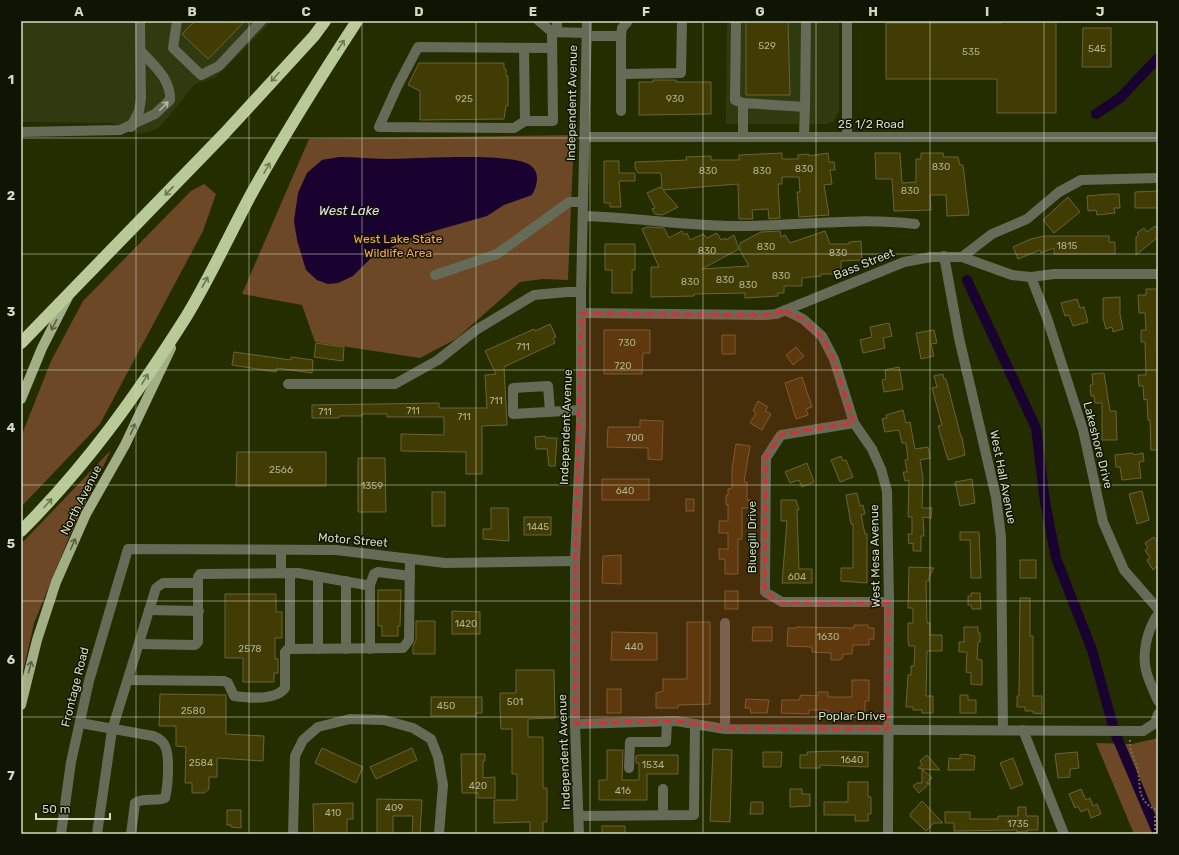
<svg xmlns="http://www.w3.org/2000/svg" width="1179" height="855" font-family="Rubik,sans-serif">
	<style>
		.built { fill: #303a10 }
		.green { fill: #6d4826 }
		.water { fill: #190130 }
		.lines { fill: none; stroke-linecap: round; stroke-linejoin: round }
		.canal { stroke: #190130; stroke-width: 10 }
		.building { fill: #413b04; stroke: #6b6433 }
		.path { stroke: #6b7450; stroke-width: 2; stroke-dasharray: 2 2; stroke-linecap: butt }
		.minor { stroke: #656b57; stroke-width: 10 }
		.major { stroke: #a2ae85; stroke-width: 10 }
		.highway { stroke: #b9c997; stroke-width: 12 }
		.oneway { stroke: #6c7854 }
		.oneway2 { stroke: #b1b9a1 }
		.oneway3 { stroke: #586144 }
		.marked { fill: #d63130; fill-opacity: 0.2; stroke: #d63130; stroke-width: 3; stroke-dasharray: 8 5; stroke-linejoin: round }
		.grid { fill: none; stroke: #d2dac1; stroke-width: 1; stroke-opacity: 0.55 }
		.labels { text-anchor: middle; stroke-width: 3; stroke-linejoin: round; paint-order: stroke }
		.number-label { font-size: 10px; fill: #aeb292 }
		.street-label { font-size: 12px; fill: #d2dac1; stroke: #0f1403 }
		.park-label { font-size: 12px; fill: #fea856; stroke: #0f1403 }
		.water-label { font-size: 13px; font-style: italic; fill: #e4ddf1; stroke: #0f1403 }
		.neatline { fill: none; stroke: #d2dac1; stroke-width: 1.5 }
		.grid-label { font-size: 13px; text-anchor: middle; font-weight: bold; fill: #d2dac1 }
	</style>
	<rect width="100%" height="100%" fill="#232d00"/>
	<g class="built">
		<path d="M21,21h251l-57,57 -20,6 -36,44 -18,6 -29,-11 -91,-1z"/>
		<path d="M727,21h112v90l-5,10 -6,3h-102z"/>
	</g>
	<g class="green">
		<path d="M574,135l-6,145 -25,-1 -23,3 -64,57 -36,19 -105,-16 -13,-37 -60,-11 67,-155z"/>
		<path d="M204,184l12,10 -13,37 -103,193 -79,83v-70l30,-76 32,-60 108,-110z"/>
		<path d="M111,450l-41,85 -36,88 -13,58v-137z"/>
		<path d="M1158,738v96h-24l-38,-91 36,1z"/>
	</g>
	<path class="water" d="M339,157c17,0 34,2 51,2 28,0 120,-7 140,6 11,8 7,21 2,30l-28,10 -17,11 -74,21 -39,18 -21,21 -15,7 -10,1 -11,-4 -11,-10 -9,-30 -3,-19 4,-28 9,-20 15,-13z"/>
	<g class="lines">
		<g class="canal">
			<path d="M1096,114l24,-16 38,-40"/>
			<path d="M967,280l69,148 9,74 11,56 36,92 23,83 43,101"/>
		</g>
	</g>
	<g class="building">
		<path d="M195,21h50l-37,38 -26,-25z"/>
		<path d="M746,21h42l2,74h-44z"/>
		<path d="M1002,21h54v92h-59v-34h-111v-56h116z"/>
		<path d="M1083,28h28v39h-29z"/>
		<path d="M419,63h85v6h2v7h2v30h-2l-2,13 -84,1v-29l-12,-6z"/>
		<path d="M653,80h23v2h35v32l-72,1v-33h14z"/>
		<path d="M782,153v6h16v-4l11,-1v2l19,-3 1,9h5l1,8h-5l2,14 -8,1 5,30 -30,2 -2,-25h3l-1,-15h-17v7h-4l2,34 -11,1 -1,-10 -16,1 1,9h-14l-1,-35 -75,6 15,17 -16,8 -7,-1 -3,-5 3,-1 -8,-15 13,-6 2,2 -1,-16h-23l-3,-5v-6l52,-2 -1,-3 25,-1v4h28v-5z"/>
		<path d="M875,153h25l2,30 14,-1v-23h5v-6h22l1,4h14l2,8h3l6,50 -22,1 -1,-21h-16l1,15 -37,1 -2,-32h-16z"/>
		<path d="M604,161h15v12h16v8h-16l2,26h-11v-4h-6z"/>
		<path d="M1158,191v17h-23v-16z"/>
		<path d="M1109,194h10l1,14h-6l1,5 -18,2 -1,-5 -8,1 -1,-15z"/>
		<path d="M1068,197l12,15 -26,21 -11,-13z"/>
		<path d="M1155,226l3,4v7l-22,18v-18l3,-2 -2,-2 7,-5 3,4z"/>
		<path d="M647,227l17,1 5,10 13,-7 2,4 3,-2 3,7 13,-6 4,4 10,-5 4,7 4,-2 1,2 8,-5 5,14 -37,20 47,-3 -9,-16v-7l21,-11 19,-1 1,6 4,-2 5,8 35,-12 5,13h19v-2l12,-1 1,19 -21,1v13h-20v2l-19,2v8h-18v7h-6v3l-33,2v-5l-51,1v2l-43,1v-30h8l-17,-38z"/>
		<path d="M1044,236h65v6h6v12h-61v-6l-13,5 -1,-3 -22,9 -5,-12 18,-8z"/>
		<path d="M605,244h30v26h-3v23h-20v-23h-7z"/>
		<path d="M1146,289h11l1,161h-7l-1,-30h-2l-1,-21 -3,1 -1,-14h-4l-1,-11h8l-1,-33h-4v-12h5l-1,-17h-6l-1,-18h8z"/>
		<path d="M1120,297v17l3,15 -10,3 -1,-5 -6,2 -3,-11v-20z"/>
		<path d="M1077,299l3,9 4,-1 4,15 -15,4 -4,-11 -4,1 -4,-13z"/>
		<path d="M889,323l3,13 -9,2 2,10 -22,5 -3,-13 12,-3 -2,-10z"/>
		<path d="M550,324l6,13 -3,1 2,5 -51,24 3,58 -25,1v48h-16v-22l-65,-1v-17l43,1v-18h-57v-3h-25v2h-23v2h-27v-13l127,-2v5h48l-2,-33 11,-1 -11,-23 49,-22 1,2z"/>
		<path d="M604,330h46v23h-7l-1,21h-38z"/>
		<path d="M934,330l3,13 -6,1 3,12 -13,3 -5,-26z"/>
		<rect x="722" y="335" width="13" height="19"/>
		<path d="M316,343l28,4 -1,14 -29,-4z"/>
		<path d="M796,347l8,9 -11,9 -7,-10z"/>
		<path d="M234,352l57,8v-3l22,3 -1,13 -35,-5 -1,4 -44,-7z"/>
		<path d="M899,367l4,22 -19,3 -2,-12 4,-1 -1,-9z"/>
		<path d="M1104,373l6,38h6l1,29h-15v-37h-7l-1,-7h-3l-1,-11h3l-1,-11z"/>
		<path d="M943,374l1,5h2l15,58h1l3,18 -17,5 -10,-34 4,-1 -10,-37 5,-1 -3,-11z"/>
		<path d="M802,377l10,30 -6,2 2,6 -12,4 -11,-36z"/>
		<path d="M758,401l10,6 -3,4 6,3 -9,16 -12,-7 6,-10 -3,-2z"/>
		<path d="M903,410l3,13 4,-1 5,27 13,-2 2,11 -10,2 3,17 -1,31h10l-1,10 -8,-1 1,19h-3v15h-8v-8l-4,1 -1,-10h4v-17h-4l1,-37 -4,1 -2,-9h4l-2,-12 3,-1 -2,-16h-4l-3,-13 -14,2 -3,-13 5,-1 -1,-3z"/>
		<path d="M640,420l23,1 -1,39 -14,-1v-11l-41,-1 1,-20h32z"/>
		<path d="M545,436l1,2h11l-2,28h-6l-2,-17h-11l-1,-12z"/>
		<path d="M736,444l14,2 -6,36h3v18h4v8h-9v31h-4v35h-13v-15h-6v-10h9v-16h-9v-12h9v-16h-2v-10h2v-6l4,-1v-19z"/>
		<path d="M237,452h89v34h-90z"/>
		<path d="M1133,453l1,2 9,-2 1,8 -5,1 2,16 -19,2 -2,-13h-4l-1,-12z"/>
		<path d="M841,456l2,5 3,-1 7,17 -13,5 -9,-22z"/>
		<path d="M358,458h27l1,54h-28z"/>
		<path d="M807,463l7,19 -12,5 -3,-7 -9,3 -5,-11z"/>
		<rect x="602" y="479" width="47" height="21"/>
		<path d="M972,479l3,24 -15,3 -5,-24z"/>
		<path d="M1142,491l7,29 -12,4 -8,-30z"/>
		<rect x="432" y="492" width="13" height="34"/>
		<path d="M857,493l3,13 3,-1 2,9 -4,1 4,19h2v49l-26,-2v-13h12v-44h-2l-5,-29z"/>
		<rect x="686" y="499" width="8" height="12"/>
		<path d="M781,500h15l3,10h-2l2,59h13v14h-30l5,-62h-6z"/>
		<path d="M491,508h17l1,33 -26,-2v-10h8z"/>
		<rect x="524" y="517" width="27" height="18"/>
		<path d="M960,532h19l2,46h-10l-1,-38h-10z"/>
		<path d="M1154,537l4,6v27l-2,-3 -3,3 -6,-10 3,-2 -5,-8 3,-2 -3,-5z"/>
		<path d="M621,555v29l-19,-1 1,-27z"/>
		<rect x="1020" y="560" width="16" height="18"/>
		<path d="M909,567l25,1 -5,9v4h-3l1,42h3v12h12v16h-15l-1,45h7v17h-11v-3h-9v-3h-7l2,-32h3v-9h3l1,-20h-6l-1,-5v-18h5v-15h-5z"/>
		<path d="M378,590h23l-1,36h-2v10h-16v-10h-4z"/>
		<rect x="725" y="591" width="13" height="18"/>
		<path d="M971,593h9l1,16h-9l-1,-4h-3v-9h3z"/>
		<path d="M225,594h51v18h6v26h-7v21h3v14h-4v9h-31v-24h-18z"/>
		<path d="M1020,598h10v38h3v60h9v18l-9,-1v-2h-8v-4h-8v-11h2z"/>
		<path d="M452,611l28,1v22h-28z"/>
		<path d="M416,621h19v33h-22v-8l3,-6z"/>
		<path d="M687,622h23v82l-32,1v3h-22v-15l7,-2v-12h24z"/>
		<path d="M854,625h14v3h6v11h-5v6h-16l-1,9h-9v4l-4,2h-8v-7l-19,-1v-5l-25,-1 1,-18h9v-1l57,1z"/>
		<path d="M753,627h19v14h-20z"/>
		<path d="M964,627h14v6h2v9h-2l-1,17 5,1v25l-11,-1v-11l-5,-1 1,-20h-8v-10h5z"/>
		<path d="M612,632l45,1v27h-46z"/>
		<path d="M516,670h38l1,48 -27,1v18h15v51h4v34h-4v12h-13v-12l-36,1v-23h23v-26h-5v-45h-11l-1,-20v-16h16z"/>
		<path d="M852,680h17v21h-4v12h-37v-3h-19v4l-28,-1 1,-13h17l2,-5 17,1v-4h10v5h24z"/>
		<rect x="607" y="689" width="14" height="24"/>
		<path d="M160,694l66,1v39l38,2 -1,25 -46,-3v19h-8v12l-5,4h-12v-10h-7l1,-36 -10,-1v-20h-17z"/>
		<path d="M960,695h8v5h8v13h-16z"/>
		<path d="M431,697h51v16h-6v3h-45z"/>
		<path d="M746,699l23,1 -2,13h-16l-1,-5h-5z"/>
		<path d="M322,748l41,19 -7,16 -41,-20z"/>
		<path d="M412,748l5,12 -41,19 -6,-12z"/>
		<path d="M713,749l19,1 -2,72 -20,-1z"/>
		<path d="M607,750h16l-1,30h17v-17h-3v-7l3,-1h39v19h-31v26h-48v-20h8z"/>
		<path d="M836,751l32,1v15l-48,-2v3h-20v-13h7v-3z"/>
		<path d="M763,752h19l-1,15h-18z"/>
		<path d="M1077,752l2,16 -9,1v8l-12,1 -3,-24z"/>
		<path d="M461,754h24v7h-2v17l12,-1v21h-17v-5h-16z"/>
		<path d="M965,754l10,2 -1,14h-26l1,-12 11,1v-4z"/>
		<path d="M927,755l13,15 -18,-1 10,9 -6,5h4l-11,10 -6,-7 4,-3h5v-14l-4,-1 4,-3 -2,-4z"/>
		<path d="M1013,758l10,26 -12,5 -11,-26z"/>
		<path d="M848,782h20v15h3v17h-3v7h-13v-6h-31v-13h24z"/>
		<path d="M790,789h12v5h8v12l-20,1z"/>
		<path d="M1081,789l5,11 4,-2 3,8 4,-2 4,10 -10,4 -3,-9 -7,3 -3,-6 -3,2 -6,-14z"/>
		<path d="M377,799l45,1 -2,34h-8l1,-18h-20v18h-16z"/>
		<path d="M922,801l21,22h-9l-8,8 -15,-14 -1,-3z"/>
		<path d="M751,802h12v12h-13z"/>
		<path d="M353,803v16h-6v15h-33l-1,-30z"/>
		<path d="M1018,807h8v9h12v14h-11v2h-10v-2l-63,1v-8h-9v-11h25v7h28v-3h20z"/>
		<path d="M227,810h14v18l-10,-1v-2h-4z"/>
		<rect x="602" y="826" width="23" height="8"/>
	</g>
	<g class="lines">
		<g class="path">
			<path d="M1130,740c-1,12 6,20 8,31 3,19 -1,30 20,40"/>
			<path d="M1155,834v-17l3,-5"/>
		</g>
		<g class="minor">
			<path d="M177,21l-4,27 28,27 18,-9 42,-45"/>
			<path d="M539,21l13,11"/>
			<path d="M557,21v11"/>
			<path d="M736,21l-1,79 8,3 62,4 1,-86"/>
			<path d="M847,21v116"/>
			<path d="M587,36h34l1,-8 6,-7"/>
			<path d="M621,36v75"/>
			<path d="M524,48l1,73"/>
			<path d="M552,48l-134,-1 -21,40 -18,40 135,1 11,-7h28l-1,-89 35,1"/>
			<path d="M621,74l60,-1 1,-52"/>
			<path d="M131,127l8,-16 2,-12 -1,-78"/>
			<path d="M21,132l99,-2 35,-16 15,-14c1,-21 -16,-34 -29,-49"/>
			<path d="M585,137h573"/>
			<path d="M743,137v-34"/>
			<path d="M804,137l1,-30"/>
			<path d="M583,216c51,1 102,10 154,10 59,0 119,-9 178,-2"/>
			<path d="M944,256l15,82 37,159 5,40 2,193"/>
			<path d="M962,257l30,-23 35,-15 32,-27 22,-12 77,-2"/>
			<path d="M435,275l62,-21 72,-52h14"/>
			<path d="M1031,277l16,41 36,112 20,92 21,48 34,39"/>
			<path d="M785,310l18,9 19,17 12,23 20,64 18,26 9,20 6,22 2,111 -1,232"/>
			<path d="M581,313l184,2 11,-1 128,-52 27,-5h31l50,18 19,2 23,-3h104"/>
			<path d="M288,384h107l43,-24 38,-30 58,-35 33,-3h14"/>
			<path d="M550,411l-2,-25 -35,2v26l68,-4"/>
			<path d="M854,423l-73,12 -15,23 -1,134 17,10h107"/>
			<path d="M281,573v-23"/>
			<path d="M290,573v76"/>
			<path d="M346,581v68"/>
			<path d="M370,585v64"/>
			<path d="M149,610l50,1"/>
			<path d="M1158,614c-11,16 -17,41 -11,60 3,9 7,18 11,27"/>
			<path d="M725,623v106"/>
			<path d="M139,644l56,1 3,-3v-65l2,-3 98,-1 68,12h4l4,-11 4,-2 32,4"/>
			<path d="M318,649v-69l1,-3"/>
			<path d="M128,680l96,1 4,2 6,13c15,2 41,5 51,-8v-36l3,-3 115,-1 6,-8 1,-81"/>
			<path d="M80,723l73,13c5,2 10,5 12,10 5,10 3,41 0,52 -9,4 -22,-1 -30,5l-4,31"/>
			<path d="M575,724l101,-3 49,8 418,2 12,-8 3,-9"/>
			<path d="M1023,730l41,104"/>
			<path d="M629,768l1,-26h36l1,-21"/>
			<path d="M663,815v-26"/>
			<path d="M579,816l115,-1 1,-91"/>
			<path d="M61,834l10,-72 18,-81 39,-132 208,1 109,13 130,-2"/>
			<path d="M97,834l15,-104 44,-142 7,-5h35"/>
			<path d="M293,834l2,-78 8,-16 15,-13 32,-8 34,1 29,8 18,11 7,18 5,28 -4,49"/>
			<path d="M579,834l-4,-110v-163l6,-137v-132l6,-271"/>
		</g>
		<g class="major">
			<path d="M21,399l21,-51 26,-51"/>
			<path d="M21,705l16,-65 19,-58 30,-68 39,-69 46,-97"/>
		</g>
		<g class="highway">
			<path d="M21,343l202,-208 91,-99 11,-15"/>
			<path d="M21,531c66,-66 115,-135 165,-214 25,-41 45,-86 68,-128 32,-57 67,-113 103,-168"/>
		</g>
	</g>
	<defs><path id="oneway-shaft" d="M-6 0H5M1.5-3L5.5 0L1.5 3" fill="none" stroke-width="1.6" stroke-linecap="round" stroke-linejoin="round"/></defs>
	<g class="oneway">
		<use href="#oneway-shaft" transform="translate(341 45) rotate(-56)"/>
		<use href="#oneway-shaft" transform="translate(275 77) rotate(132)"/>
		<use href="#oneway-shaft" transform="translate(267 168) rotate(-60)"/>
		<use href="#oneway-shaft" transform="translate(169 191) rotate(133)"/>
		<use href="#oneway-shaft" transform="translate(205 282) rotate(-61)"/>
		<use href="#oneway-shaft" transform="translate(145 379) rotate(-58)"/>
		<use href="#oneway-shaft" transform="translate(48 503) rotate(-48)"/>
	</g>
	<use class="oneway2" href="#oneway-shaft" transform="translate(164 106) rotate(-45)"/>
	<g class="oneway3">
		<use href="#oneway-shaft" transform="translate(54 325) rotate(117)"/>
		<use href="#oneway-shaft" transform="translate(133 429) rotate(-65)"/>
		<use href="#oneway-shaft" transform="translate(73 544) rotate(-66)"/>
		<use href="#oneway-shaft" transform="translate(30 667) rotate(-76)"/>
	</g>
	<path class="marked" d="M785,310l18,9 19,17 12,23 20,64 -73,12 -15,23 -1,134 17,10h107l-1,127h-163l-49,-8 -101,3v-163l6,-248 184,2z"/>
	<path class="grid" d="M136,21v813M249,21v813M362,21v813M476,21v813M590,21v813M703,21v813M816,21v813M930,21v813M1044,21v813M21,138h1137M21,254h1137M21,370h1137M21,485h1137M21,601h1137M21,717h1137"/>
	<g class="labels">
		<g class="number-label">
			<text x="767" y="49">529</text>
			<text x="1097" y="52">545</text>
			<text x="971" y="55">535</text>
			<text x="464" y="102">925</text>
			<text x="675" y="102">930</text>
			<text x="941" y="170">830</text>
			<text x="804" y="172">830</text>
			<text x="708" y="174">830</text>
			<text x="762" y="174">830</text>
			<text x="910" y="194">830</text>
			<text x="1067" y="249">1815</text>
			<text x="766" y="250">830</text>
			<text x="707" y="254">830</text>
			<text x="838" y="256">830</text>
			<text x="781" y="279">830</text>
			<text x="725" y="283">830</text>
			<text x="690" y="285">830</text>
			<text x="748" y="288">830</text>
			<text x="627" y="346">730</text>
			<text x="523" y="350">711</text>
			<text x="623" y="369">720</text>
			<text x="496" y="404">711</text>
			<text x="413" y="414">711</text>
			<text x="325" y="415">711</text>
			<text x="464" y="420">711</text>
			<text x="635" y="441">700</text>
			<text x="281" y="473">2566</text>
			<text x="372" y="489">1359</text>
			<text x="625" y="494">640</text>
			<text x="538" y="530">1445</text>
			<text x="797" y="580">604</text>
			<text x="466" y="627">1420</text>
			<text x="828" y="640">1630</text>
			<text x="634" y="650">440</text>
			<text x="250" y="652">2578</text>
			<text x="515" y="705">501</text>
			<text x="446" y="709">450</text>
			<text x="193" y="714">2580</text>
			<text x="852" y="763">1640</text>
			<text x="201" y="766">2584</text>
			<text x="653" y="768">1534</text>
			<text x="478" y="789">420</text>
			<text x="623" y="794">416</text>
			<text x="394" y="811">409</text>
			<text x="333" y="816">410</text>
			<text x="1018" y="827">1735</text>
		</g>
		<g class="street-label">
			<text transform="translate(572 103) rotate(-89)" y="4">Independent Avenue</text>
			<text x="871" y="128">25 1/2 Road</text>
			<text transform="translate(864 264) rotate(-22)" y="4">Bass Street</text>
			<text transform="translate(566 427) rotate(-88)" y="4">Independent Avenue</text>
			<text transform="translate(1098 445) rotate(76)" y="4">Lakeshore Drive</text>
			<text transform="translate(1003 477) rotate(79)" y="4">West Hall Avenue</text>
			<text transform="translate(81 500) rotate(-63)" y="4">North Avenue</text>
			<text transform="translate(752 537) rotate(-90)" y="4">Bluegill Drive</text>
			<text transform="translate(353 540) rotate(5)" y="4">Motor Street</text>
			<text transform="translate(875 556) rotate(-91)" y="4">West Mesa Avenue</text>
			<text transform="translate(75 687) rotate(-76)" y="4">Frontage Road</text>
			<text x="852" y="720">Poplar Drive</text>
			<text transform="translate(564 752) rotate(-92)" y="4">Independent Avenue</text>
		</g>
		<g class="park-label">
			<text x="398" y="243">West Lake State<tspan x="398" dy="14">Wildlife Area</tspan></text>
		</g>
		<g class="water-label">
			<text x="349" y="215">West Lake</text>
		</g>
	</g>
	<rect width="1179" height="855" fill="none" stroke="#0f1403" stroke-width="44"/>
	<path d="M36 813v6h74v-6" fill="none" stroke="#d2dac1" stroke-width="2"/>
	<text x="42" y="813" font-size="12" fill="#d2dac1" stroke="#0f1403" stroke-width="3" paint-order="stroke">50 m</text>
	<rect x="22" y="22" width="1135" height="811" class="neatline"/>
	<g class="grid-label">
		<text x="79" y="16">A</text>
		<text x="192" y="16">B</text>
		<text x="306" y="16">C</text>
		<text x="419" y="16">D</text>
		<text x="533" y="16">E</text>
		<text x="646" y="16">F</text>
		<text x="760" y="16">G</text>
		<text x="873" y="16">H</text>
		<text x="987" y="16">I</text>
		<text x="1100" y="16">J</text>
		<text x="11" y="84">1</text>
		<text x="11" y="200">2</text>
		<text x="11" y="316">3</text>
		<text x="11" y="432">4</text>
		<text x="11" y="548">5</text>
		<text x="11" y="664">6</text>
		<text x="11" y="780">7</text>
	</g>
</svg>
